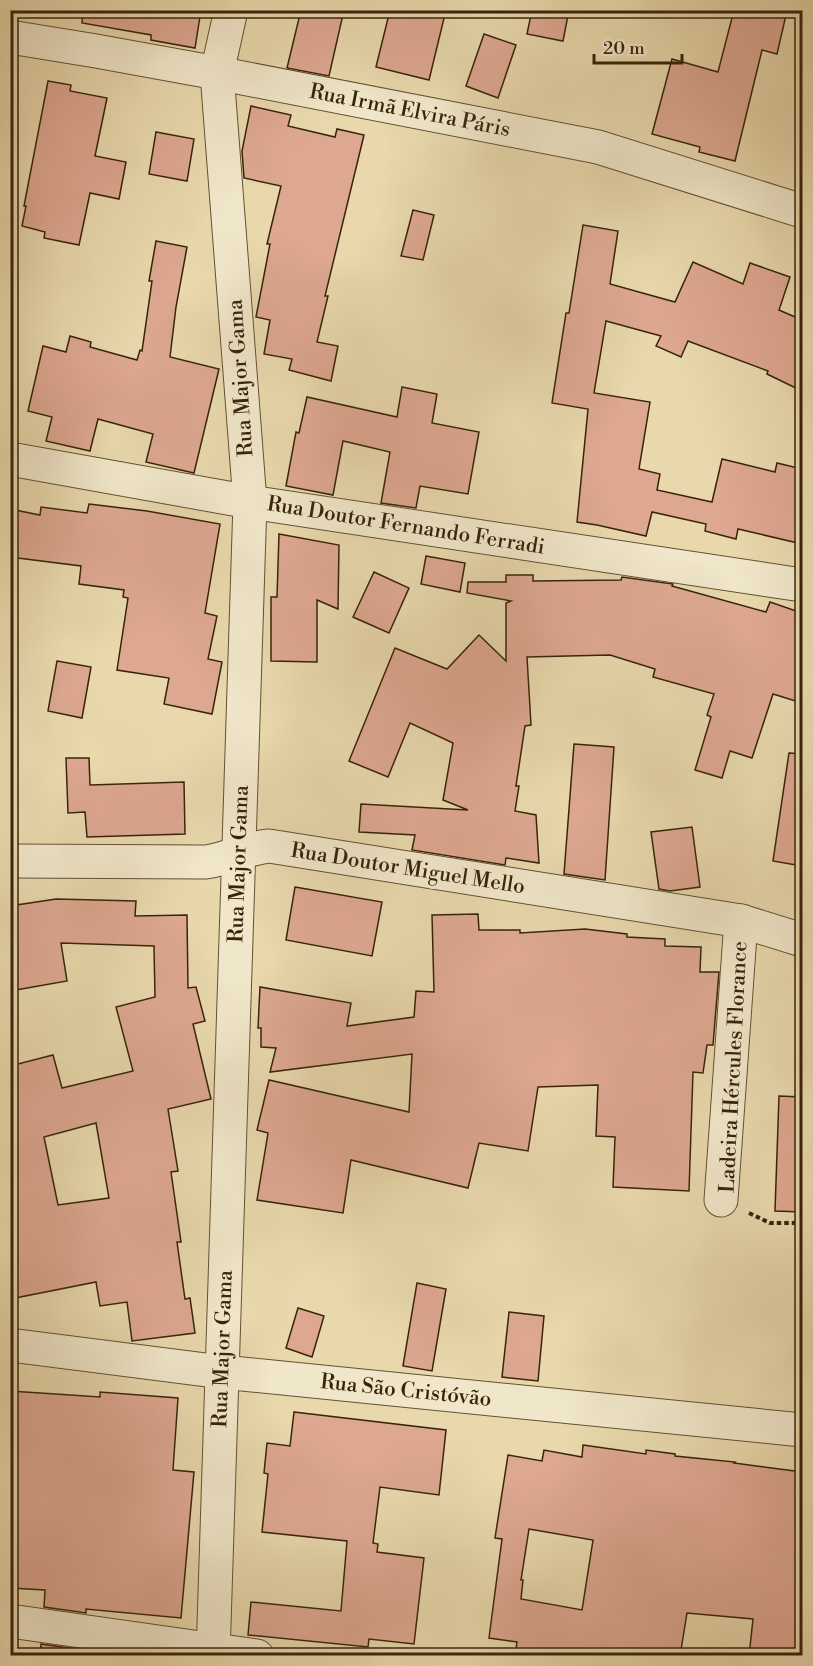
<svg xmlns="http://www.w3.org/2000/svg" width="813" height="1666" font-family="'Libre Bodoni',serif">
	<style>
		.building { fill: #dda790; stroke: #38240b; stroke-width: 1.5; fill-rule: evenodd }
		.lines { fill: none; stroke-linecap: round; stroke-linejoin: round }
		.minor-casing { stroke: #645133; stroke-width: 35 }
		.path { stroke: #38240b; stroke-width: 4; stroke-dasharray: 4.5 3; stroke-linecap: butt }
		.minor { stroke: #f0e6c9; stroke-width: 33 }
		.labels { text-anchor: middle; stroke-width: 6; stroke-linejoin: round; paint-order: stroke }
		.street-label { font-size: 21px; fill: #38240b; stroke: #f0e6c9 }
	</style>
	<rect width="100%" height="100%" fill="#e8d8ac"/>
	<filter id="stains"><feTurbulence type="fractalNoise" baseFrequency=".00333" numOctaves="4"/><feColorMatrix values="0 0 0 0 .2 0 0 0 0 .09 0 0 0 0 .02 0 0 0 .5 -.17"/></filter>
	<radialGradient id="worn" r=".72"><stop offset=".6" stop-color="#630" stop-opacity="0"/><stop offset="1" stop-color="#630" stop-opacity=".3"/></radialGradient>
	<g class="building">
		<path d="M83,10h118l-6,38 -44,-8v-5l-69,-12z"/>
		<path d="M301,10h43l-15,66 -42,-8z"/>
		<path d="M390,10h56l-17,70 -53,-13z"/>
		<path d="M532,10h37l-6,31 -36,-7z"/>
		<path d="M734,10h34l18,5 -9,39 -15,-4 -27,111 -36,-9 1,-5 -48,-13 20,-75 46,13z"/>
		<path d="M484,34l32,11 -18,53 -32,-12z"/>
		<path d="M48,81l23,4 -1,6 37,7 -12,58 31,6 -7,37 -29,-6 -11,52 -35,-7 1,-6 -23,-6 4,-20h-2z"/>
		<path d="M251,106l40,9 -3,11 47,11 2,-8 27,6 -39,161h3l-11,46 21,4 -7,35 -42,-11 3,-11 -28,-5 6,-34 -14,-3 14,-73h-3l14,-58 -37,-8 -2,-27z"/>
		<path d="M156,132l38,7 -7,42 -38,-7z"/>
		<path d="M413,210l21,5 -11,45 -22,-4z"/>
		<path d="M583,225l35,6 -8,53 65,18 18,-40 50,22 7,-21 40,14 -11,33 23,10v71l-35,-17 1,-3 -80,-30 -7,16 -25,-11 5,-10 -55,-15 -12,72 56,9 -11,67 21,5 -3,16 55,12 10,-43 53,13 2,-9 25,6v75l-64,-15 -2,10 -31,-8 1,-7 -54,-12 -6,24 -49,-11 -20,-3 11,-113 -36,-6 14,-90h3z"/>
		<path d="M156,241l31,6 -11,60 -6,50 49,12 -25,104 -48,-11 7,-28 -55,-15 -8,32 -44,-10 6,-24 -24,-6 15,-65 23,6 4,-16 21,6 -1,5 47,13 3,-10 2,1 10,-70h-3z"/>
		<path d="M402,387l35,7 -5,29 47,9 -11,62 -48,-8 -4,22 -35,-5 9,-51 -47,-11 -10,54 -47,-9 10,-54 3,1 8,-36 90,20z"/>
		<path d="M89,504l58,7 73,13 -15,89 12,3 -9,43 14,3 -10,52 -48,-10 5,-26 -52,-8 11,-72 -5,-1 1,-7 -45,-6 2,-18 -71,-9v-48l30,6 1,-8 46,6z"/>
		<path d="M279,534l60,11 -1,64 -21,-9v62l-46,-1v-64h6z"/>
		<path d="M426,556l39,7 -5,29 -39,-8z"/>
		<path d="M374,572l35,16 -20,45 -36,-16z"/>
		<path d="M506,575h27v6l88,-1 1,-3 51,7 -1,2 94,26 4,-10 32,11v90l-29,-9 -21,64 -22,-7 -8,27 -27,-8 16,-53 -4,-2 7,-21 -61,-17 2,-8 -45,-14 -83,2 4,68 -6,1 -9,60h3l-4,25 21,4 3,48 -33,-5 -1,7 -93,-15 3,-15 -56,-3 2,-28 107,6 -25,-10 10,-57 -43,-20 -22,54 -39,-16 46,-113 52,21 32,-34 27,26v-58l5,-2 -44,-8 1,-11h38z"/>
		<path d="M57,661l34,6 -9,51 -34,-7z"/>
		<path d="M574,744l40,3 -9,133 -41,-6z"/>
		<path d="M789,753l13,1v112l-29,-5z"/>
		<path d="M66,758h23l1,27 94,-3 1,52 -98,3 -2,-25 -17,1z"/>
		<path d="M692,827l8,60 -30,4 -11,-2 -8,-57z"/>
		<path d="M295,887l87,15 -10,54 -86,-16z"/>
		<path d="M56,899l80,2 -1,15 52,-1 1,73 8,-1 9,34 -12,3 18,75 -43,10 10,62 -7,1 10,70h-4l8,57 5,-1 5,35 -63,8 -5,-39 -27,4 -4,-24 -86,17v-233l43,-11 9,33 71,-17 -17,-64 39,-10 -1,-51 -93,-3 6,38 -57,10v-85zM96,1123l13,75 -51,7 -14,-68z"/>
		<path d="M478,914l1,16h41v3l65,-4 42,5v3l38,2v7l36,1 -1,25h19l-6,73h-6l-4,28 -10,-1 -4,119 -76,-4 2,-50 -19,-1 2,-51 -60,2 -10,64 -49,-8 -11,45 -117,-28 -8,53 -86,-13 11,-67 -11,-3 12,-50 140,32 3,-58 -142,18 6,-24 -15,-1v-19h-3l2,-41 91,16 -4,23 67,-9 2,-26 18,1 -2,-77z"/>
		<path d="M779,1096l23,1v115l-27,-1z"/>
		<path d="M417,1283l29,6 -14,82 -29,-5z"/>
		<path d="M298,1308l26,8 -12,41 -26,-9z"/>
		<path d="M509,1312l35,4 -6,65 -36,-4z"/>
		<path d="M10,1391l90,6v-5l78,6 -5,72 21,2 -13,146 -95,-9v4l-42,-6 1,-17 -35,-2z"/>
		<path d="M294,1412l152,18 -7,65 -59,-8 -7,56 5,1 -1,8 47,6 -10,86 -45,-5 -1,8 -120,-12 3,-33 90,9 6,-70 -85,-9 6,-58 -4,-1 3,-30 23,3z"/>
		<path d="M583,1445l63,9v-4l29,4v2l60,6 -1,1 68,9v184h-53l4,-37 -66,-6 -7,43h-165l2,-14 -28,-4 13,-99 -7,-1 13,-83 34,6 2,-11 38,7zM529,1529l64,11 -11,70 -61,-11 2,-19h-2z"/>
		<path d="M41,1644l42,6v6h-43z"/>
	</g>
	<g class="lines">
		<defs>
			<g id="minor">
				<path d="M10,37l86,14 121,22 381,74 204,64"/>
				<path d="M10,459l240,43 552,83"/>
				<path d="M10,861l196,1c22,-3 41,-14 63,-16l472,75 61,19"/>
				<path d="M721,1200l20,-279"/>
				<path d="M10,1345l212,27 580,58"/>
				<path d="M10,1621l247,35"/>
				<path d="M213,1656l37,-1154 -33,-429 14,-63"/>
			</g>
		</defs>
		<use href="#minor" class="minor-casing"/>
		<path class="path" d="M749,1213l21,10h32"/>
		<use href="#minor" class="minor"/>
	</g>
	<g class="labels">
		<g class="street-label">
			<text transform="translate(410 110) rotate(11)" y="7">Rua Irmã Elvira Páris</text>
			<text transform="translate(240 378) rotate(-94)" y="7">Rua Major Gama</text>
			<text transform="translate(406 525) rotate(9)" y="7">Rua Doutor Fernando Ferradi</text>
			<text transform="translate(238 864) rotate(-88)" y="7">Rua Major Gama</text>
			<text transform="translate(408 868) rotate(9)" y="7">Rua Doutor Miguel Mello</text>
			<text transform="translate(733 1067) rotate(-87)" y="7">Ladeira Hércules Florance</text>
			<text transform="translate(222 1349) rotate(-88)" y="7">Rua Major Gama</text>
			<text transform="translate(406 1390) rotate(6)" y="7">Rua São Cristóvão</text>
		</g>
	</g>
	<rect width="813" height="1666" fill="none" stroke="#e8d8ac" stroke-width="36"/>
	<rect x="12" y="12" width="789" height="1642" fill="none" stroke="#38240b" stroke-width="3"/>
	<rect x="18" y="18" width="777" height="1630" fill="none" stroke="#38240b" stroke-width="1.5"/>
	<path d="M594 54v9h88v-9" fill="none" stroke="#38240b" stroke-width="3"/>
	<text x="603" y="54" font-size="18" fill="#38240b" stroke="#f0e6c9" stroke-width="4.5" paint-order="stroke">20 m</text>
	<rect width="100%" height="100%" filter="url(#stains)"/>
	<rect width="100%" height="100%" fill="url(#worn)"/>
</svg>
